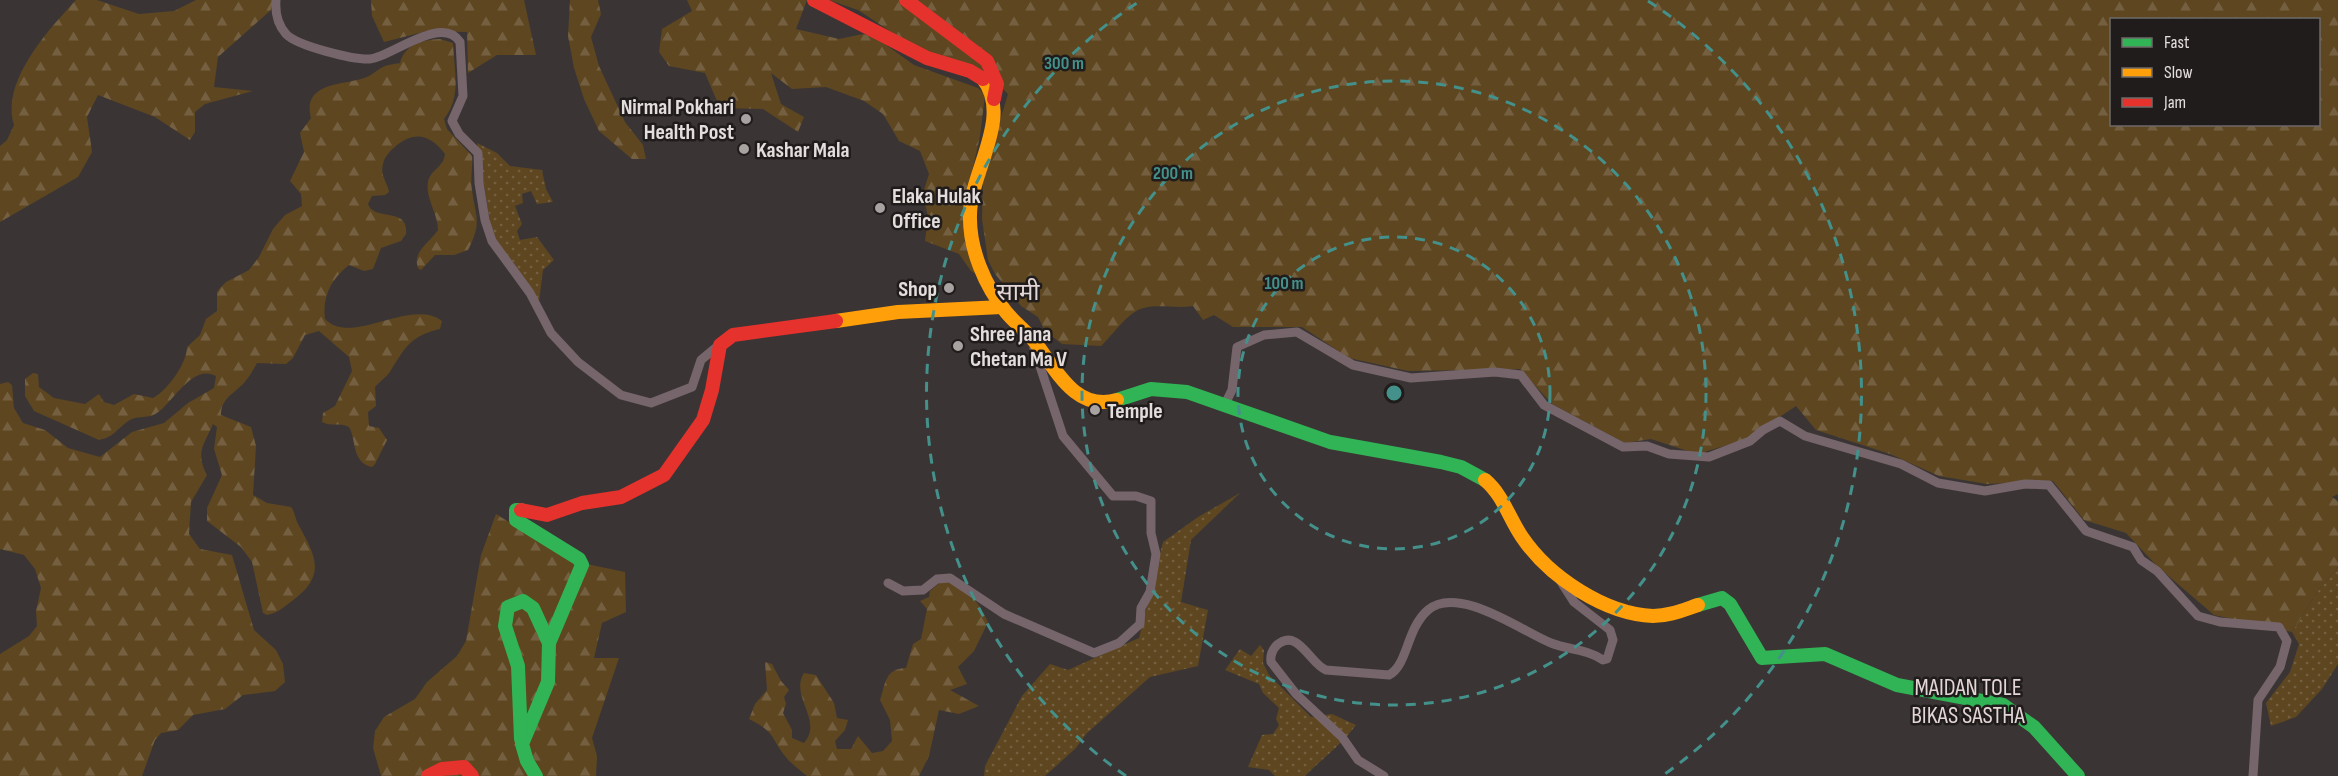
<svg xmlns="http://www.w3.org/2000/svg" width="2338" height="776" font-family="'Sofia Sans Condensed','Noto Sans Devanagari',sans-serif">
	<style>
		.grass { fill: url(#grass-dots) }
		.forest { fill: url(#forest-firs); fill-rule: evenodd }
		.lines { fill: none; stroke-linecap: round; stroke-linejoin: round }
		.street { stroke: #76656b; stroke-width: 9 }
		.fast { stroke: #30b455; stroke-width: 14 }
		.slow { stroke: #ff9f0a; stroke-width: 14 }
		.jam { stroke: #e5322d; stroke-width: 14 }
		.ring { fill: none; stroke: #44908a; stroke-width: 3; stroke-dasharray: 10 8 }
		.poi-dot { fill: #a8a2a1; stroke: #201c1b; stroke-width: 2 }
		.labels { text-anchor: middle; stroke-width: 5; stroke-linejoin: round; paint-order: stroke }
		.poi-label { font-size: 22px; font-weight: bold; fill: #e3dddc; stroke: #201c1b; text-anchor: start }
		.neighbourhood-label { font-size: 24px; fill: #e3d6d6; stroke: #201c1b }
		.centre { fill: #44908a; stroke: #201c1b; stroke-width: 3 }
		.ring-label { font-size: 18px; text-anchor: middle; font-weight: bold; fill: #44908a; stroke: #201c1b; stroke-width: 5; stroke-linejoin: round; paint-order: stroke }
	</style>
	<defs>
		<pattern id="grass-dots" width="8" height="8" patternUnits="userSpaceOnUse" patternTransform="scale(1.5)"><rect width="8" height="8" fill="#5d4620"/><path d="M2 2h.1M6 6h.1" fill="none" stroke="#746040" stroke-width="1.8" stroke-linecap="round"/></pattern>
		<pattern id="forest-firs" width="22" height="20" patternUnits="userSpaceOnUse" patternTransform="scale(1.5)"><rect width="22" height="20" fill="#5d4620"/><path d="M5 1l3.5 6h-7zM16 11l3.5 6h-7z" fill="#746040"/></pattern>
	</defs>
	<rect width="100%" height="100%" fill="#3a3534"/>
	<g class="grass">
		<path d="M477,143l20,10 13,13 32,4 4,19 7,13 -16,2 -6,-13 -9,3 1,9 -8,3 7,18 -5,7 3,9 17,-3 17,23 -11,10 -4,32 -26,-40 -14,-15 -8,-19z"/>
		<path d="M1240,493l-49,47 -10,62 27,8 -10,56 -48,11 -64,57 -10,14 -31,28h-61l1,-10 37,-70 28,-32 18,6 71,-32 24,-96 35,-25z"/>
		<path d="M2338,567v97l-16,25 -26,28 -25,9 -5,-23 24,-31 9,-28 -7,-12 28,-44z"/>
		<path d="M1260,645l4,5 -1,13 6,12 42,42 21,-3 24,11c-14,19 -33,33 -51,51h-30l-6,-6 -21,-3 14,-32 11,-1 6,-9 -3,-6 3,-11 -16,-15 -4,-9 -34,-14 15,-21 11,7z"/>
	</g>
	<g class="forest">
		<path d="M76,0h21l42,14 35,-3 22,-11h77l-2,10 -53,47 -4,30 39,4 -48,13 -10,8v20l-5,8 -35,-23 -57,-22 -11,22 5,35 -14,25 -78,45v-76l7,-6 7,-15c-14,-43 35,-96 62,-125z"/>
		<path d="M371,0h153l12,55h-39l-29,18 -1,-41 -40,-1 -43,11 -12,-26z"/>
		<path d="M570,0h28l3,14 -10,23 8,29 26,56 18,23 3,14h-14l-33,-28 -15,-32 -10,-31 -6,-32z"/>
		<path d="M687,0h120l-11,29 43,10 24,-5 12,3 39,28 64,23 7,7 -5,41 -14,63 15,78 -10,-6 -12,-17 -34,-13 3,-24 -5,-24 6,-19 -9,-23 -21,-10 -16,-27 -19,-13 -38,-14 -34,2 -21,-16 10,31 23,13 -6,15 -35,-23 -43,-1 -15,-35 -36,-7 -10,-14 3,-23 30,-18z"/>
		<path d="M829,0h1509v494l-6,3 6,4v66l-18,21 -28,44 -78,-17 -56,-48 -32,-34 -42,-13 -31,-39 -66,3 -48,-8 -49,-22 -74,-24 -20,-24 -51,34 -48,14 -46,-15 -26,4 -73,-39 -32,-35 -112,2 -59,-13 -47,-31h-69l-19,-12 -11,5 -10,-14c-17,3 -33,-2 -49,2 -16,3 -31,27 -43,38l-39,-2 -17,-13 -7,-14 -17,-11 -26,-32 -7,-14 -6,-41 1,-42 25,-83 -12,-12 -85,-37 -53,-35zM2112,20h206v104h-206z"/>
		<path d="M440,39l13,4c1,28 9,53 -9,76l3,10 25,27c1,11 -2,23 0,34 4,29 10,32 -4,60l-14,5h-19l-14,15 -3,-2c-6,-16 11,-25 20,-38 0,-17 -13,-32 -10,-48 2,-12 16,-15 17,-28 -13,-18 -29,-24 -48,-9 -6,5 -13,12 -14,19 -3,12 4,17 6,28l-4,3 -13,1 -4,8c6,18 41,2 38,30l-5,7 -20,7 -8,21 -9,2 -15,-6c-18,14 -27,32 -24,54 26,28 86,-22 117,2l-2,8c-29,7 -34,17 -49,41 -3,6 -11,11 -16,17l1,19 -8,6 1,14 10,2 8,12 -12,24 -3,3c-21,-5 -15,-26 -23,-40 -10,-5 -17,0 -27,-5l1,-9 12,-7 17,-35 -3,-14 -30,-26 -14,4 -12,23 -7,6 -29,-1c-4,7 -8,15 -14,21 -10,10 -22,15 -22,31l30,12 5,19 -3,49 14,8 24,4c4,5 4,11 7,17 18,33 29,51 -6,77 -9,7 -15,12 -25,14l-4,-2 -11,-51 -11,-15 -34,-26v-13l15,-33 -8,-26 3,-22 -4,-3c-9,21 -18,28 -6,51l-16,27 -2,32 11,15 32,6 22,75 22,20 7,14 2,18 -10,9 -32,4 -18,14 -32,6 -15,15 -17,3 -6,7 -13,36h-142v-122l29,-18 8,-10 -1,-15 5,-23 -6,-19 -11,-14 -24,-6v-165l8,-2 4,3 2,23 9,15 22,7 23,18 32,9 32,-25 32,-9 24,-20 26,-15 2,-12c-23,-13 -43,26 -59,37 -8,6 -19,2 -27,7 -12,7 -15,17 -31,20l-65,-29 -9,-15v-17l8,-6 5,1 1,13 15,11 31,6 14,-10 5,8 10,3 20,-11 19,4c15,-8 34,-35 34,-51l13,-12 6,-16 11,-8v-19l3,-4 6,-6 23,-12 10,-13 14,-28 12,-14 17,-9 -1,-12 -11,-13 14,-29 -4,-19 11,-15c-9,-34 28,-33 50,-39 9,-2 13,-7 20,-11 5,-3 13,-4 19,-5 5,-19 22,-23 40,-24z"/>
		<path d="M496,514l76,47 53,11 1,40 -24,11 -8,35h25l-27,80 5,18 -1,20h-215l-8,-28 2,-17 9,-14 31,-18 12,-17 30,-26 9,-15 15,-86z"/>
		<path d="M942,581c24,5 36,19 46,41l-14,29 -16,16 9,17 -17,6 29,16 -20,8 -20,-4 -10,46 -10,20h-112c-7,-6 -16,-12 -22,-20 -15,-20 -10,-24 -36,-37l6,-15 12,-14 -2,-28 7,2 9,17 8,9 -5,7 2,7 -3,9 9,17v8l12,5c20,-22 -15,-47 0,-70l12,2 18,28 3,15 11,2 -3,10 -10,11 2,8h14l7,-13 14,17 11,-2 9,-10 -2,-21 -10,-20c6,-18 5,-31 26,-32l7,-24 8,-5 6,-30 -7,-8 9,-4 1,-6z"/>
	</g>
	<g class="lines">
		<g class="street">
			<path d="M276,0c-1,13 1,24 10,34 11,12 68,26 84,25 21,-2 72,-45 90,-17l3,54 -11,25 7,13 19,19 1,30 6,37 7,21 38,52 21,40 27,29 43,33 30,8 41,-16 9,-27 18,-15"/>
			<path d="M1226,402l6,-12 5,-43 27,-12 33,-3 56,33 58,13 84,-6 26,3 23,30 79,42 24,-1 22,8 40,3 41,-16 13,-11 17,-9 25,15 96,28 37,19 47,8 40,-7 24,1 37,46 47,16 8,13 16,11 41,45 22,6 59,5 8,14 -7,26 -22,33 -5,76"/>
			<path d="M888,583l15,8 20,-1 14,-11 13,-1 54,36 90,39 25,-10 21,-19 1,-16 9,-16 6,-38 -5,-21v-32l-15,-5h-23l-50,-60 -29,-88"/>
			<path d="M1384,776l-26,-16 -16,-23 -46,-43 -25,-32c-1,-7 1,-12 6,-17 21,-18 33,19 49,25l63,5c19,-10 17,-46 39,-65 30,-26 95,22 123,33 18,7 36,6 52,17l4,-1 6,-19 -3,-10 -36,-28 -16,-25"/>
		</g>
		<g class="fast">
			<path d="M1117,400l34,-11 36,3 143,50 111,20 20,5 24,13"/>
			<path d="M521,510h-5v10l63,39 3,6 -33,78 -1,39 -26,62 5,17 9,15"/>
			<path d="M1698,605l24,-7 8,6 32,54 63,-4 72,31 106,20 31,22 44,49"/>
			<path d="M521,739l-3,-73 -13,-40 3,-19 15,-6 10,7 16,35"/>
		</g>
		<g class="slow">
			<path d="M983,79c30,38 -13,93 -13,136 -1,34 15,71 36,97 9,11 20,19 29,30 21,28 41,70 82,58"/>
			<path d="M836,321l62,-9 104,-5"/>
			<path d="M1485,480c18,15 24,38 37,57 27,40 83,77 131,79 16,0 30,-6 45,-11"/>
		</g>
		<g class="jam">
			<path d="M814,0l113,58 43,13 13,8"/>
			<path d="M906,0l81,61 10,23 -3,15"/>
			<path d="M521,510l26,5 35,-12 39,-6 43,-22 39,-55 9,-30 8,-45 13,-10 103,-14"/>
			<path d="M428,776l14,-7 22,-2 8,9"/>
		</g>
	</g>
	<g class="ring">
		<circle cx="1394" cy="393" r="156"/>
		<circle cx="1394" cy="393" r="312"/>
		<path d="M1126 776A467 467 0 0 1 1140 1M1648 1A467 467 0 0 1 1662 776"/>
	</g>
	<g class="poi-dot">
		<circle cx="746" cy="119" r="6"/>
		<circle cx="744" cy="149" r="6"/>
		<circle cx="880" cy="208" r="6"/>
		<circle cx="949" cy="288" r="6"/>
		<circle cx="958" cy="346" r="6"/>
		<circle cx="1095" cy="410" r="6"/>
	</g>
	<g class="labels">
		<g class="poi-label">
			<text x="734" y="114" text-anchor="end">Nirmal Pokhari<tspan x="734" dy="25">Health Post</tspan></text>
			<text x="756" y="157">Kashar Mala</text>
			<text x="892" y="203">Elaka Hulak<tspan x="892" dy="25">Office</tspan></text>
			<text x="937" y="296" text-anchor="end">Shop</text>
			<text x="970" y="341">Shree Jana<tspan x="970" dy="25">Chetan Ma V</tspan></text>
			<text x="1107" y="418">Temple</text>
		</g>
		<g class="neighbourhood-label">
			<text x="1018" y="300">सामी</text>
			<text x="1968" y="695">MAIDAN TOLE<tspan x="1968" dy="28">BIKAS SASTHA</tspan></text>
		</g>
	</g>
	<circle cx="1394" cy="393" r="9" class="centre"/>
	<g class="ring-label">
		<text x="1064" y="69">300 m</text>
		<text x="1173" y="179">200 m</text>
		<text x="1284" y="289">100 m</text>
	</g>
	<rect x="2110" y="18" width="210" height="108" fill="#201c1b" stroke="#6e6968" stroke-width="1.5"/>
	<rect x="2122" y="38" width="30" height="9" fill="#30b455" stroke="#6e6968" stroke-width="1.5"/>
	<text x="2164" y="48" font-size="18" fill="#e3dddc">Fast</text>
	<rect x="2122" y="68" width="30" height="9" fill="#ff9f0a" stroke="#6e6968" stroke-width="1.5"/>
	<text x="2164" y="78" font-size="18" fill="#e3dddc">Slow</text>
	<rect x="2122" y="98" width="30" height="9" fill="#e5322d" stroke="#6e6968" stroke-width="1.5"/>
	<text x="2164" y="108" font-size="18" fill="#e3dddc">Jam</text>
</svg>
